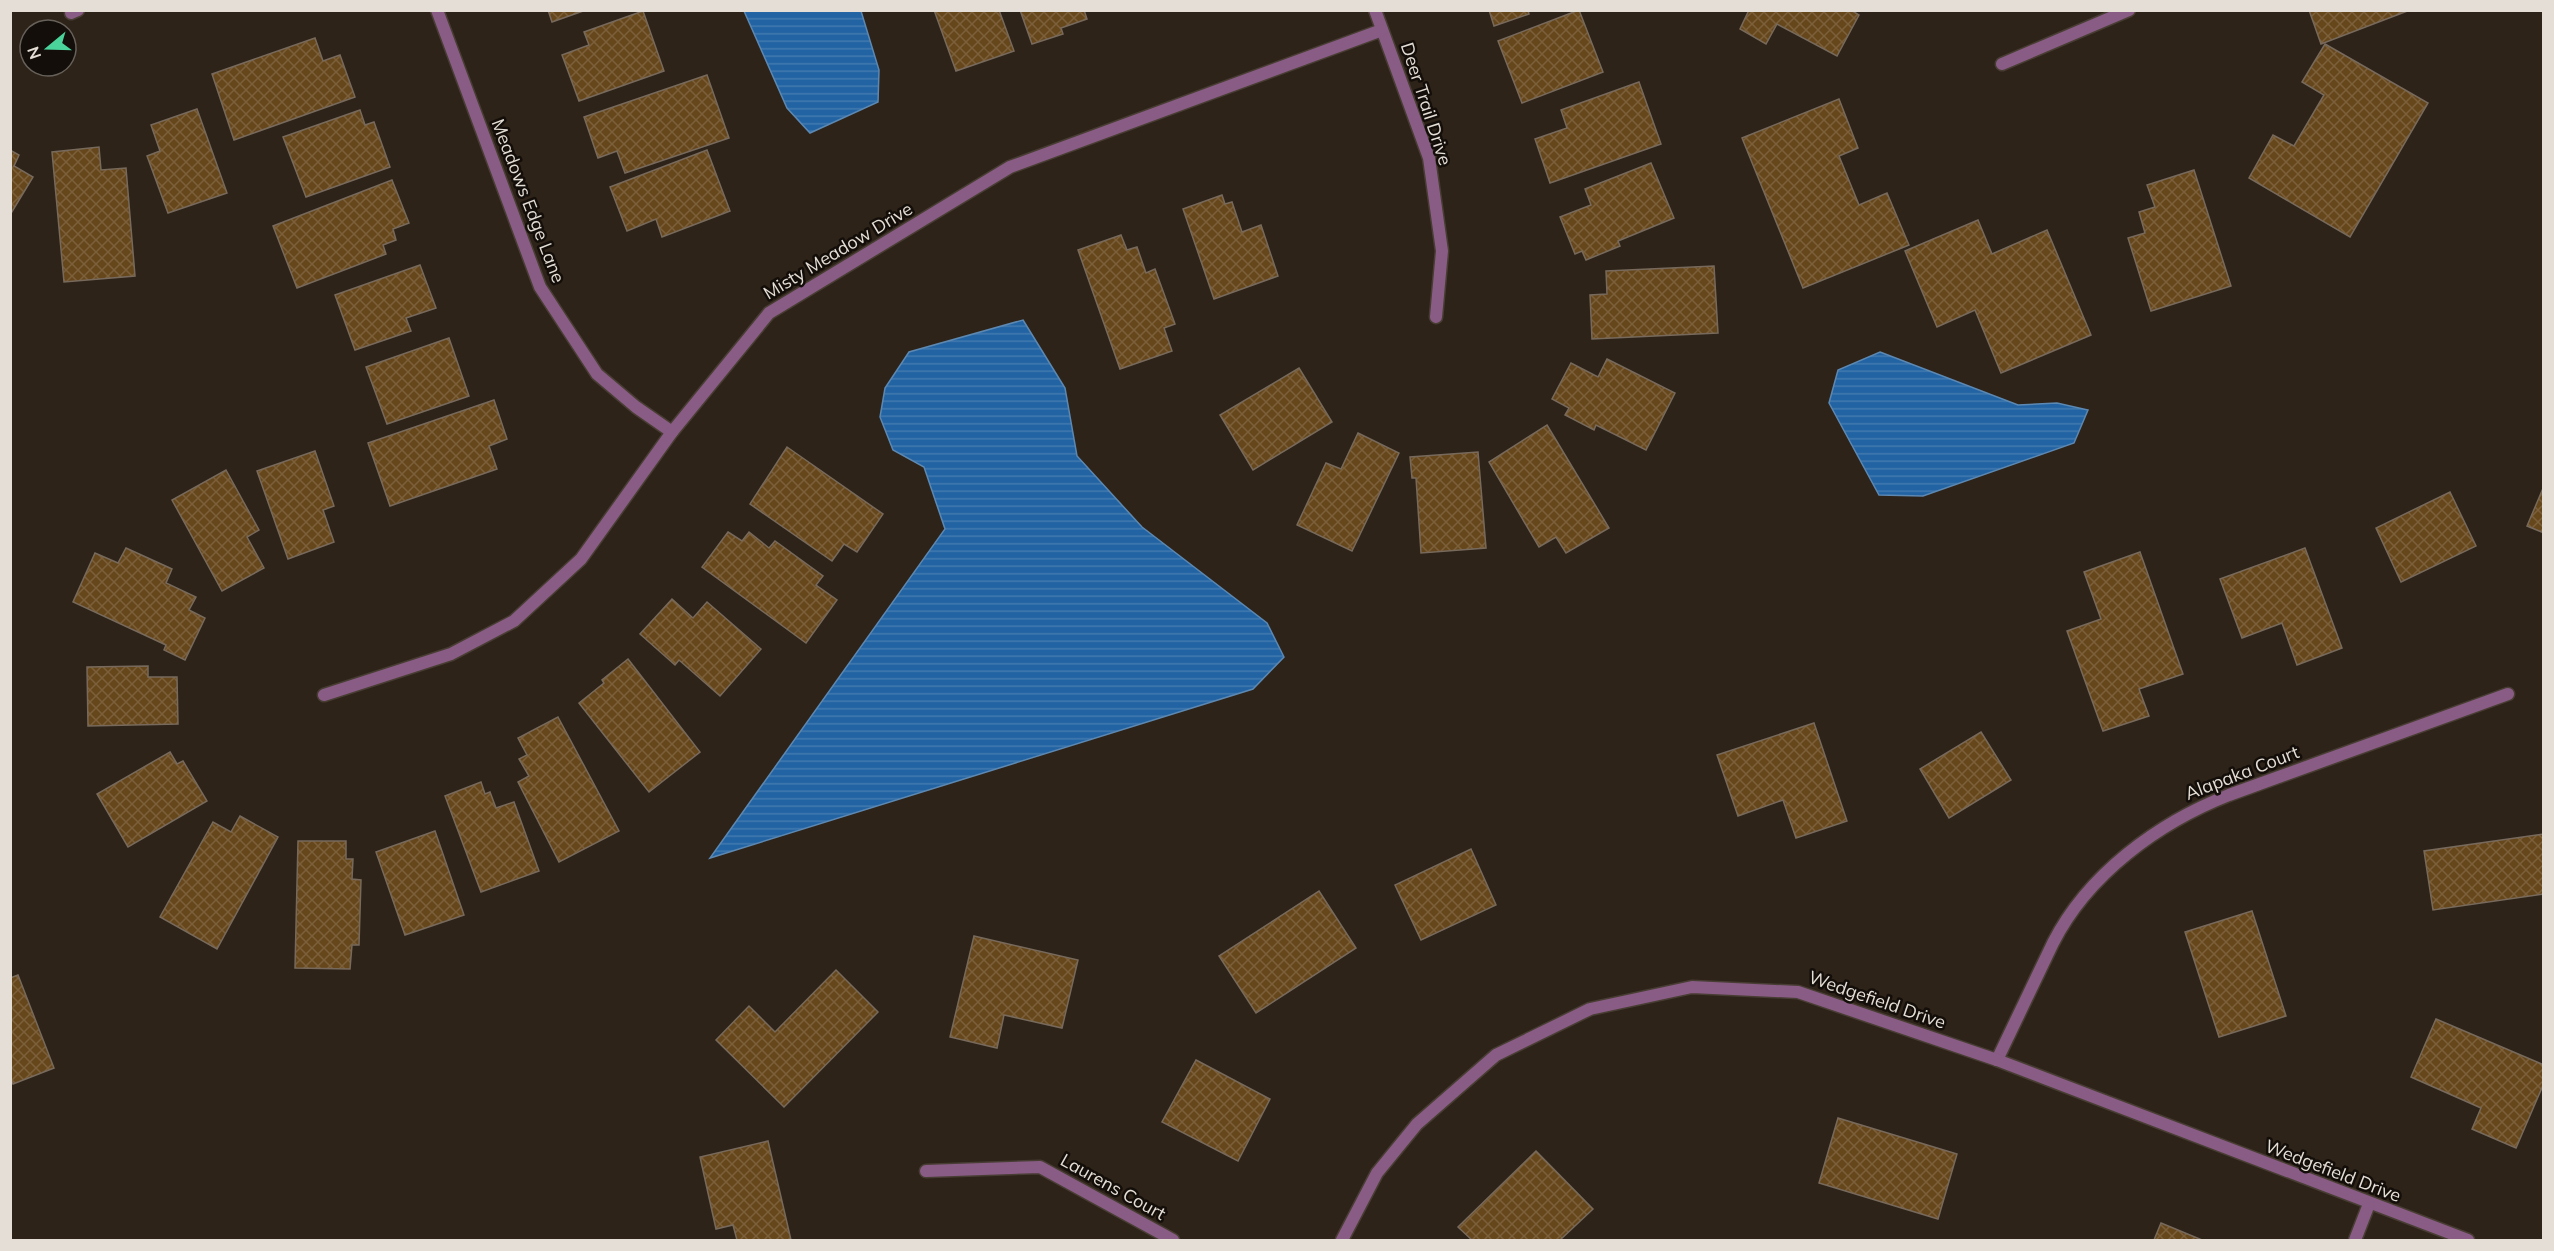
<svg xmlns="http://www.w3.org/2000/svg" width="2554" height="1251" font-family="Mulish,sans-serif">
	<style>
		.water { fill: url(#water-rules); stroke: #5c88b2; stroke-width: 1.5 }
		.building { fill: url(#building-cross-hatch); stroke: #776a5c; stroke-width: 1.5 }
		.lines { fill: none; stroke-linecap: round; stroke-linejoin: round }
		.minor-casing { stroke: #483d33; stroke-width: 15 }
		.minor { stroke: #885c84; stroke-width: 12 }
		.labels { text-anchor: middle; stroke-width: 5; stroke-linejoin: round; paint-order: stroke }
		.street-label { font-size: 18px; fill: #e5ded6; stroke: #130e09 }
	</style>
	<defs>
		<pattern id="water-rules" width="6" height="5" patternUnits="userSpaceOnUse" patternTransform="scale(1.5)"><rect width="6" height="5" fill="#2263a3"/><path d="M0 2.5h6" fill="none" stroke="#4279af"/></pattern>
		<pattern id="building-cross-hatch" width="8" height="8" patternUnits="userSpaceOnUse" patternTransform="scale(1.5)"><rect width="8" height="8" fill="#66461b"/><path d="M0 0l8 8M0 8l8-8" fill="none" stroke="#7c603b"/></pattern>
	</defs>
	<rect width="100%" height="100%" fill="#2e2318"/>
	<g class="water">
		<path d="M744,11h117l18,59 -1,32 -68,31 -23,-25z"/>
		<path d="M1023,320l42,68 12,68 65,71 125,96 17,34 -31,32 -543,169 235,-329 -21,-62 -31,-17 -13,-33 5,-29 24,-36z"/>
		<path d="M1880,352l138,53 39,-2 31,7 -14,33 -151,53 -44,-1 -50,-92 9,-33z"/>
	</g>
	<g class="building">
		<path d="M548,10h38l-34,12z"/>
		<path d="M934,10h65l15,41 -58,20z"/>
		<path d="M1020,10h64l3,9 -26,9 2,6 -31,10z"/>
		<path d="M1489,10h39l1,4 -35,12z"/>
		<path d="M1579,10l24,62 -81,31 -24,-62z"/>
		<path d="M1749,10h102l8,5 -22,41 -60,-32 -11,20 -26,-15z"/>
		<path d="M2309,10h101l-89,34z"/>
		<path d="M643,11l21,60 -85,30 -17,-46 27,-10 -5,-13z"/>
		<path d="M315,38l8,23 17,-6 15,42 -121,43 -22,-66z"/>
		<path d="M2325,44l103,59 -78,134 -101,-59 24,-43 21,11 30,-51 -22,-13z"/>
		<path d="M707,75l22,63 -104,35 -8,-22 -19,7 -14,-41z"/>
		<path d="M1639,82l22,62 -111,39 -15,-44 32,-11 -6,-18z"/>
		<path d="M1839,99l19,49 -19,8 20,49 28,-12 22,52 -106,43 -61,-150z"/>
		<path d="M197,109l30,84 -59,20 -21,-57 13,-5 -9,-26z"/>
		<path d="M360,110l5,15 9,-3 16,45 -84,30 -23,-60z"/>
		<path d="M99,147l2,23 25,-2 9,108 -71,6 -12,-130z"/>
		<path d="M10,150l9,5 -5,11 19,11 -23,38z"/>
		<path d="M707,150l23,61 -68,26 -6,-18 -29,12 -17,-44z"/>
		<path d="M1651,163l23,55 -56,23 2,5 -34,14 -4,-9 -7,3 -15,-37 31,-12 -6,-16z"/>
		<path d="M2194,170l37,116 -80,25 -23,-73 17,-5 -6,-21 16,-5 -8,-22z"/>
		<path d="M392,180l17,43 -16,6 3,11 -13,5 3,9 -89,34 -24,-62z"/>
		<path d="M1222,195l3,9 7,-2 10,30 19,-7 17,51 -64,23 -31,-90z"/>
		<path d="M1978,220l14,34 55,-24 44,105 -90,38 -26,-63 -38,17 -32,-76z"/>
		<path d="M1121,235l6,15 10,-3 9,26 9,-4 20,55 -11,4 8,23 -52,18 -42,-119z"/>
		<path d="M420,265l16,43 -30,10 5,13 -56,19 -20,-55z"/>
		<path d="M1714,266l4,67 -126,6 -2,-44 17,-1 -1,-23z"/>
		<path d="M449,338l20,58 -82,28 -21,-57z"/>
		<path d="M1607,359l68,34 -29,57 -50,-25 -2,5 -29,-15 4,-7 -17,-9 19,-36 27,14z"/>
		<path d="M1299,368l33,54 -79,48 -33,-55z"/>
		<path d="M494,400l13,39 -18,7 8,23 -107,37 -22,-63z"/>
		<path d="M1547,425l62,103 -43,25 -10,-16 -17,10 -50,-85z"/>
		<path d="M1358,433l41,20 -47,98 -55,-26 29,-62 15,6z"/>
		<path d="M787,447l96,67 -26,38 -13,-8 -12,17 -82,-57z"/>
		<path d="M315,451l19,55 -11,4 11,32 -46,17 -31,-88z"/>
		<path d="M1478,452l8,96 -65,5 -5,-75h-4l-2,-21z"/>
		<path d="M226,470l33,60 -12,7 17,31 -42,23 -50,-91z"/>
		<path d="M2544,486v47l-17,-7z"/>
		<path d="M2450,492l26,54 -75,36 -25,-54z"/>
		<path d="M728,532l14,9 7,-9 20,16 6,-7 48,35 -7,9 21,15 -31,43 -104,-76z"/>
		<path d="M126,548l46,21 -6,14 30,14 -7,13 16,8 -20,42 -21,-10 2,-5 -93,-43 22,-49 23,10z"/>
		<path d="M2305,548l37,100 -45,17 -15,-42 -40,15 -22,-59z"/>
		<path d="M2140,552l43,122 -44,15 10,27 -46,15 -36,-100 34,-12 -17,-47z"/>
		<path d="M672,599l21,19 14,-16 54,47 -41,47 -41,-36 -4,5 -35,-31z"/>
		<path d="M628,659l72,93 -51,40 -70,-89 25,-20 -2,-3z"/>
		<path d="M148,666v11h29l1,47 -90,2 -1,-59z"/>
		<path d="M558,717l61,114 -60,31 -41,-80 11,-6 -10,-17 8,-4 -9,-17z"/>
		<path d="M1814,723l33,98 -51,17 -13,-38 -45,16 -21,-61z"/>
		<path d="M1981,732l30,48 -62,38 -29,-49z"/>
		<path d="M170,752l7,12 6,-3 24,40 -79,46 -31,-53z"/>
		<path d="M481,782l4,12 5,-2 6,16 18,-6 25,69 -58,21 -36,-96z"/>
		<path d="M240,816l38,21 -61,112 -57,-32 53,-95 18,10z"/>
		<path d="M435,831l29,84 -59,20 -29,-83z"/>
		<path d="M2544,834v60l-111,16 -9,-59z"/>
		<path d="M298,841h48v18h7l-1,20 9,1 -2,65h-7l-2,24 -55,-1z"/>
		<path d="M1471,849l25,56 -75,35 -26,-55z"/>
		<path d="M1319,891l37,57 -100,65 -37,-57z"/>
		<path d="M2252,911l34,105 -67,21 -34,-105z"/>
		<path d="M974,936l104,24 -16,68 -58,-13 -7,33 -47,-11z"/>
		<path d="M836,970l42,42 -94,95 -68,-67 33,-34 26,26z"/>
		<path d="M18,975l36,93 -41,16 -3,-7v-99z"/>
		<path d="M2436,1019l108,46v18l-28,65 -44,-19 9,-21 -70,-31z"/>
		<path d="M1196,1060l74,39 -32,62 -76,-39z"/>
		<path d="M1838,1118l119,36 -19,65 -119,-36z"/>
		<path d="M768,1141l23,99h-54l-4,-15 -17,4 -16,-72z"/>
		<path d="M1536,1151l57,58 -33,31h-88l-14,-13z"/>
		<path d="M2161,1223l41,17h-48z"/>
	</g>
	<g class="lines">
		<defs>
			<g id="minor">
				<path d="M437,10l103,277 57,87 39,33 36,25"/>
				<path d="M1375,10l54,148 13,93 -6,66"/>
				<path d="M71,13l7,-3"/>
				<path d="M2002,64l127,-54"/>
				<path d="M324,695l127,-41 63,-33 67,-62 91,-127 97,-119 241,-146 372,-137"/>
				<path d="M1997,1060c19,-39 37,-78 56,-117 35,-69 105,-120 176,-148l279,-101"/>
				<path d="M926,1171l114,-4 133,73"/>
				<path d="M1342,1240l35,-67 40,-49 79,-69 94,-46 102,-22 106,5 199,68 471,180"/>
				<path d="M2355,1240l14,-36"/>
			</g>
		</defs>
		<use href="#minor" class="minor-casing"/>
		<use href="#minor" class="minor"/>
	</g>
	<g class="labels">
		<g class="street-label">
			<text transform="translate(1426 104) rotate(72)" y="6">Deer Trail Drive</text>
			<text transform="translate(528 201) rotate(69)" y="6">Meadows Edge Lane</text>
			<text transform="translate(838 251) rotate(-31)" y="6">Misty Meadow Drive</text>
			<text transform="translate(2242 773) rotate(-21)" y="6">Alapaka Court</text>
			<text transform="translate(1877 1000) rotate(19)" y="6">Wedgefield Drive</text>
			<text transform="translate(2333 1171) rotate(21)" y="6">Wedgefield Drive</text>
			<text transform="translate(1113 1187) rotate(29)" y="6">Laurens Court</text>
		</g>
	</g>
	<rect width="2554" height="1251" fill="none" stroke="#e5ded6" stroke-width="24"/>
	<g transform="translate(48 48) rotate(251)"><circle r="28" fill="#130e09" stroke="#67615b" stroke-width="1.5"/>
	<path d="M0-4.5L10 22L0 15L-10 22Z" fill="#4ad49c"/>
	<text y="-9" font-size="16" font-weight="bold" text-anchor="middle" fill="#e5ded6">N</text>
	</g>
</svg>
